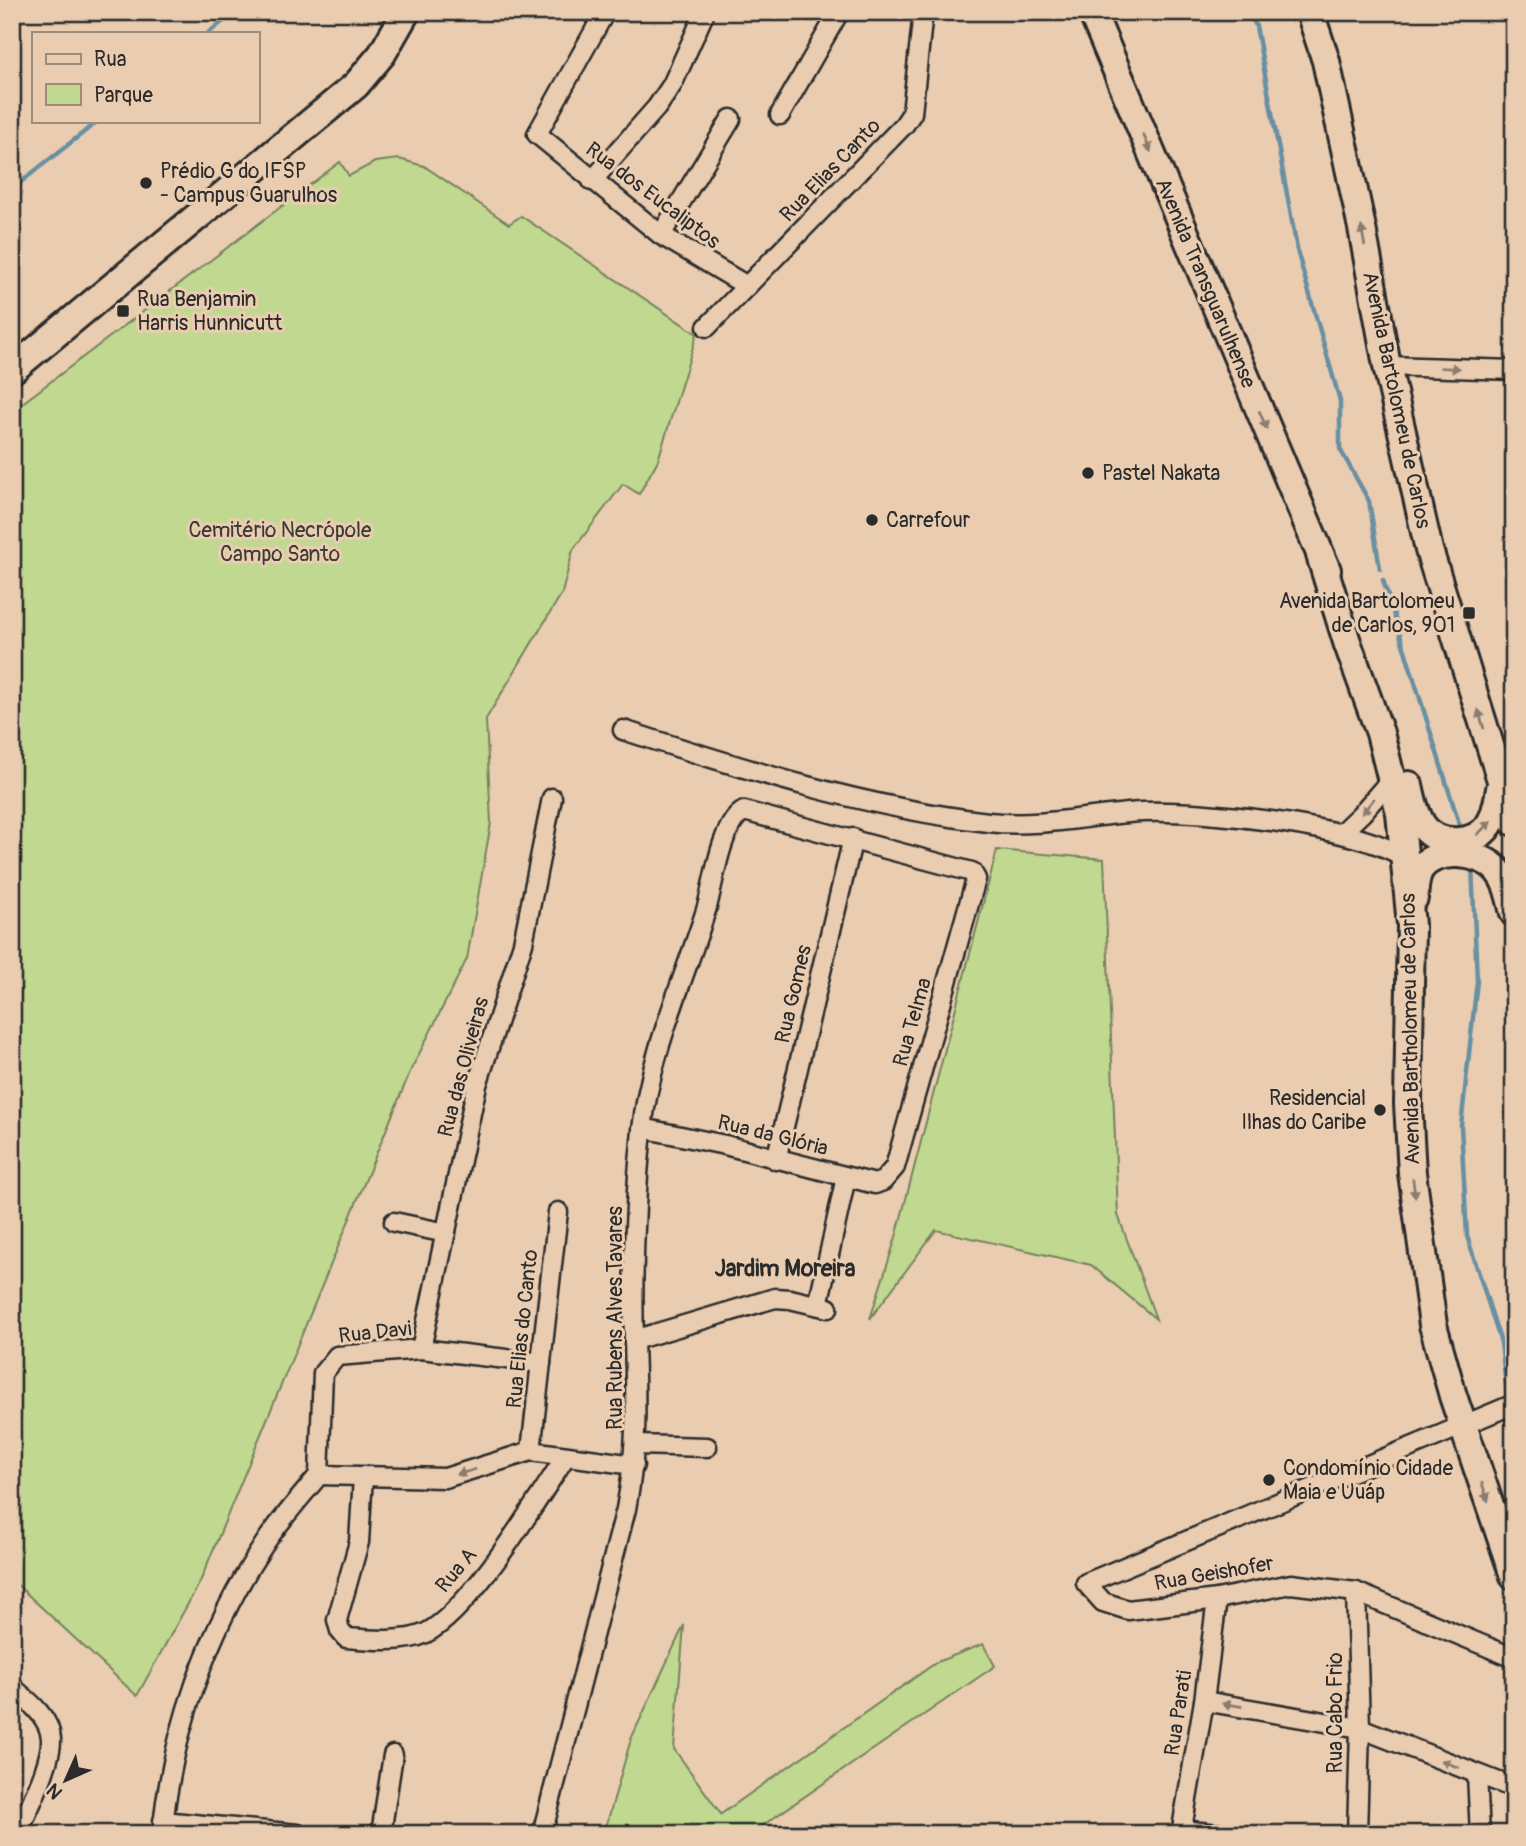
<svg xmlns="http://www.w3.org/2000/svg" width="1526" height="1846" font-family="Pangolin,sans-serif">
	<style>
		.green { fill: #c0d88f; stroke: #76825d; stroke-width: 2 }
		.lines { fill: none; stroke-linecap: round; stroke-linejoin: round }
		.stream { stroke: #678fa2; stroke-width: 4.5 }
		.street-casing { stroke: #2b2b2b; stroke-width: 23 }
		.secondary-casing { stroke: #2b2b2b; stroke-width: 32 }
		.street { stroke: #eacdb1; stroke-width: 18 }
		.secondary { stroke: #eacdb1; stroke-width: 26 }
		.oneway { fill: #8a7c6e }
		.poi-dot { fill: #2b2b2b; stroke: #eacdb1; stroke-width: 2.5 }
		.labels { text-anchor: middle; stroke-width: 6; stroke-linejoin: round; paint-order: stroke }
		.street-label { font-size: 21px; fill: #2b2b2b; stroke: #eacdb1 }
		.poi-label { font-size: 21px; fill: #2b2b2b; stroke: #eacdb1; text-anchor: start }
		.park-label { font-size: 21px; fill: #3a3c35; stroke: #eacdb1 }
		.neighbourhood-label { font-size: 23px; font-weight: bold; fill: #2b2b2b; stroke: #eacdb1 }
	</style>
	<rect width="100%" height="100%" fill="#eacdb1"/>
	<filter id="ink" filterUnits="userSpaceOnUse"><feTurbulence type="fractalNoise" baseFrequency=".0143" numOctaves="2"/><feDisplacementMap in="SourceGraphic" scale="14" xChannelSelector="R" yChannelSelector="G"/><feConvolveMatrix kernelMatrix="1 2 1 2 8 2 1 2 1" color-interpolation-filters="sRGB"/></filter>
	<g filter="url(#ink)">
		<g class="green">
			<path d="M399,159l25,7 85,58 12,-8 176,118 -39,126 -19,34 -16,-10 -50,66 -11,43 -76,126 5,104 -24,136 -57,113 -210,510 -63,114 -125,-116v-1169l328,-249 9,14 26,-14z"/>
			<path d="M997,850l107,9 14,356 38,104 -65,-54 -155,-35 -66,89 26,-82z"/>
			<path d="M684,1625l-10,124 47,65 216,-152 46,-18 12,22 -245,168h-146l27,-95z"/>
		</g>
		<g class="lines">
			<g class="stream">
				<path d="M1249,12l7,14 42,228 42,147v48l29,52 11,68"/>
				<path d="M208,33l27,-21"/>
				<path d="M12,189l86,-68"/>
				<path d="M1383,580l79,253"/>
				<path d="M1472,865l5,116 -16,145 6,110 34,107 7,59"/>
				<path d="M1509,1411l5,30"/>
			</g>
			<defs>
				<g id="street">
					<path d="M605,12l-68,122 124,101 86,51"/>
					<path d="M780,115l59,-103"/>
					<path d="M592,181l65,-74 15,-22 33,-73"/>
					<path d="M661,235l70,-116"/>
					<path d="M707,327l197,-202 8,-12 11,-101"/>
					<path d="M1387,366l127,4"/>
					<path d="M623,730c118,38 241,78 365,92 52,6 102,-7 153,-10 58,-3 218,14 264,46"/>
					<path d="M1341,833l21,-20 31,-36"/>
					<path d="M776,1160l77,-322"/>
					<path d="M394,1222l52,11"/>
					<path d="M818,1305l28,-128"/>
					<path d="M634,1340l141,-42 15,1 38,9"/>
					<path d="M421,1349l56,-264 46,-142 29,-145"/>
					<path d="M1514,1404l-428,179 17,19 25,8 89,-11 74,-15 65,8 158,66"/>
					<path d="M636,1445l71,2"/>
					<path d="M531,1451l27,-239"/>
					<path d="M319,1475l4,-102 14,-17 84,-7 120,14"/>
					<path d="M319,1475l126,3 86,-27 103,14"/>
					<path d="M363,1477l-4,65 -22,78 3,11 6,7c24,2 59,5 80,-5 45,-23 111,-133 140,-177"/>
					<path d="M1356,1592l4,136 -3,106"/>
					<path d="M12,1687c15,13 38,30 39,52 1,25 -24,71 -33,95"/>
					<path d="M1204,1701l156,27 154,60"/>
					<path d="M1477,1775l3,59"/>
					<path d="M163,1821l135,13"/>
					<path d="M1182,1830l37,4"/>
					<path d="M162,1834c10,-103 46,-205 103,-291 16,-24 36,-46 54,-68"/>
					<path d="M381,1834l12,-79"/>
					<path d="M542,1834l84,-325c12,-63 10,-105 8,-168 -2,-70 1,-142 8,-211 8,-78 42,-149 65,-223 7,-25 14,-84 37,-96l228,61 4,7 -81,288 -12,14 -8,3 -150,-39 -83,-17"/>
					<path d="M1181,1834l23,-133 13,-102"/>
				</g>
				<g id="secondary">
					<path d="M1092,12l235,558"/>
					<path d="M1310,12l16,49 36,167 25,138 42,184 85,272"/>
					<path d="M12,370l344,-285 26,-31 24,-42"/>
					<path d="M1320,555l27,87 33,91 20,80 11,112 -3,179 4,69 21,152 20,71 61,180"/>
					<path d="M1409,785c3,14 6,29 14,41 15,21 52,20 66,-1 8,-12 9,-27 12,-41"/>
					<path d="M1414,898c1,-9 1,-19 5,-27 14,-25 63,-20 79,0 10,12 12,27 16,42"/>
				</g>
			</defs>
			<use href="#street" class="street-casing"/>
			<use href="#secondary" class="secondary-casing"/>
			<use href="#street" class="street"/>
			<use href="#secondary" class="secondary"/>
		</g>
		<defs><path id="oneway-solid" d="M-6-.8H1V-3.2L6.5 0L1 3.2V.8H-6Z" transform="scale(1.75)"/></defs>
		<g class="oneway">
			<use href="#oneway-solid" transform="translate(1147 143) rotate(67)"/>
			<use href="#oneway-solid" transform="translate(1363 236) rotate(-100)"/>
			<use href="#oneway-solid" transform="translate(1450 368) rotate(2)"/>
			<use href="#oneway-solid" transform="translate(1263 420) rotate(67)"/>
			<use href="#oneway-solid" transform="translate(1481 719) rotate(-107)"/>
			<use href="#oneway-solid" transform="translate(1368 806) rotate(130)"/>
			<use href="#oneway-solid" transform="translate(1484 828) rotate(-46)"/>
			<use href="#oneway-solid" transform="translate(1414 1188) rotate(83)"/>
			<use href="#oneway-solid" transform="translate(466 1472) rotate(164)"/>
			<use href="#oneway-solid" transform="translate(1485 1492) rotate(71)"/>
			<use href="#oneway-solid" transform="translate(1232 1705) rotate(-171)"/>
			<use href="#oneway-solid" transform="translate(1450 1764) rotate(-158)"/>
		</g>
	</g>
	<g class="poi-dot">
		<circle cx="146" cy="183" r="7"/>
		<rect x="116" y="304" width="14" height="14" rx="3.5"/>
		<circle cx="1088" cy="473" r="7"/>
		<circle cx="872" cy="520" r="7"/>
		<rect x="1462" y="606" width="14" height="14" rx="3.5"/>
		<circle cx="1380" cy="1110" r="7"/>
		<circle cx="1269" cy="1480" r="7"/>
	</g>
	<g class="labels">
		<g class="street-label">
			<text transform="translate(830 170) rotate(-46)" y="7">Rua Elias Canto</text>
			<text transform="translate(653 195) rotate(37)" y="7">Rua dos Eucaliptos</text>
			<text transform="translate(1206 283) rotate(67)" y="7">Avenida Transguarulhense</text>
			<text transform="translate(1397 400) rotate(78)" y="7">Avenida Bartolomeu de Carlos</text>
			<text transform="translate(793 994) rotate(-77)" y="7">Rua Gomes</text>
			<text transform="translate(912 1022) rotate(-74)" y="7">Rua Telma</text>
			<text transform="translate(1410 1029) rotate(-91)" y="7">Avenida Bartholomeu de Carlos</text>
			<text transform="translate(463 1067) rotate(-75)" y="7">Rua das Oliveiras</text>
			<text transform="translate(773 1135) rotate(14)" y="7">Rua da Glória</text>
			<text transform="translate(615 1318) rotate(-90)" y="7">Rua Rubens Alves Tavares</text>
			<text transform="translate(522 1329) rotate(-84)" y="7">Rua Elias do Canto</text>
			<text transform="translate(375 1332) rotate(-6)" y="7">Rua Davi</text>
			<text transform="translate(456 1570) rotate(-50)" y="7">Rua A</text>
			<text transform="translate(1214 1573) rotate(-10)" y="7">Rua Geishofer</text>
			<text transform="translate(1178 1713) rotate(-81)" y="7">Rua Parati</text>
			<text transform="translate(1335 1713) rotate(-90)" y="7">Rua Cabo Frio</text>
		</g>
		<g class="poi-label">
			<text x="160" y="178">Prédio G do IFSP<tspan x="160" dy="24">- Campus Guarulhos</tspan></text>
			<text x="137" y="306">Rua Benjamin<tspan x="137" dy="24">Harris Hunnicutt</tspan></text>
			<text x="1102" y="480">Pastel Nakata</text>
			<text x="886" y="527">Carrefour</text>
			<text x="1455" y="608" text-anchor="end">Avenida Bartolomeu<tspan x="1455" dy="24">de Carlos, 901</tspan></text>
			<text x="1366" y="1105" text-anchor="end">Residencial<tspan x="1366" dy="24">Ilhas do Caribe</tspan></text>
			<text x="1283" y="1475">Condomínio Cidade<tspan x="1283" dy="24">Maia e Uuáp</tspan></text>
		</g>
		<g class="park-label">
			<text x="280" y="537">Cemitério Necrópole<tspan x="280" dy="24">Campo Santo</tspan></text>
		</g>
		<g class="neighbourhood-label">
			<text x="785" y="1276">Jardim Moreira</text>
		</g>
	</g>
	<rect width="1526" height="1846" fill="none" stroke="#eacdb1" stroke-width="42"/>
	<rect x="21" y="21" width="1484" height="1804" fill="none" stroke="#2b2b2b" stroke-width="2.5" filter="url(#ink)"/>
	<rect x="32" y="32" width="228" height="91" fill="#eacdb1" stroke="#9e8c7b" stroke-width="2"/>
	<rect x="46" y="54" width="35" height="10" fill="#eacdb1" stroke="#9e8c7b" stroke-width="2"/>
	<text x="94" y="66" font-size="21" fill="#2b2b2b">Rua</text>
	<rect x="46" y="84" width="35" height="21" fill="#c0d88f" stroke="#9e8c7b" stroke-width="2"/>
	<text x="94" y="102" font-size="21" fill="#2b2b2b">Parque</text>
	<g transform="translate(66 1780) rotate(225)" stroke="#eacdb1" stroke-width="5" paint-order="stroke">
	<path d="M0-5L12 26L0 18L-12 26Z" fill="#2b2b2b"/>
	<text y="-10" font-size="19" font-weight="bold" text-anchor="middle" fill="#2b2b2b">N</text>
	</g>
</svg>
